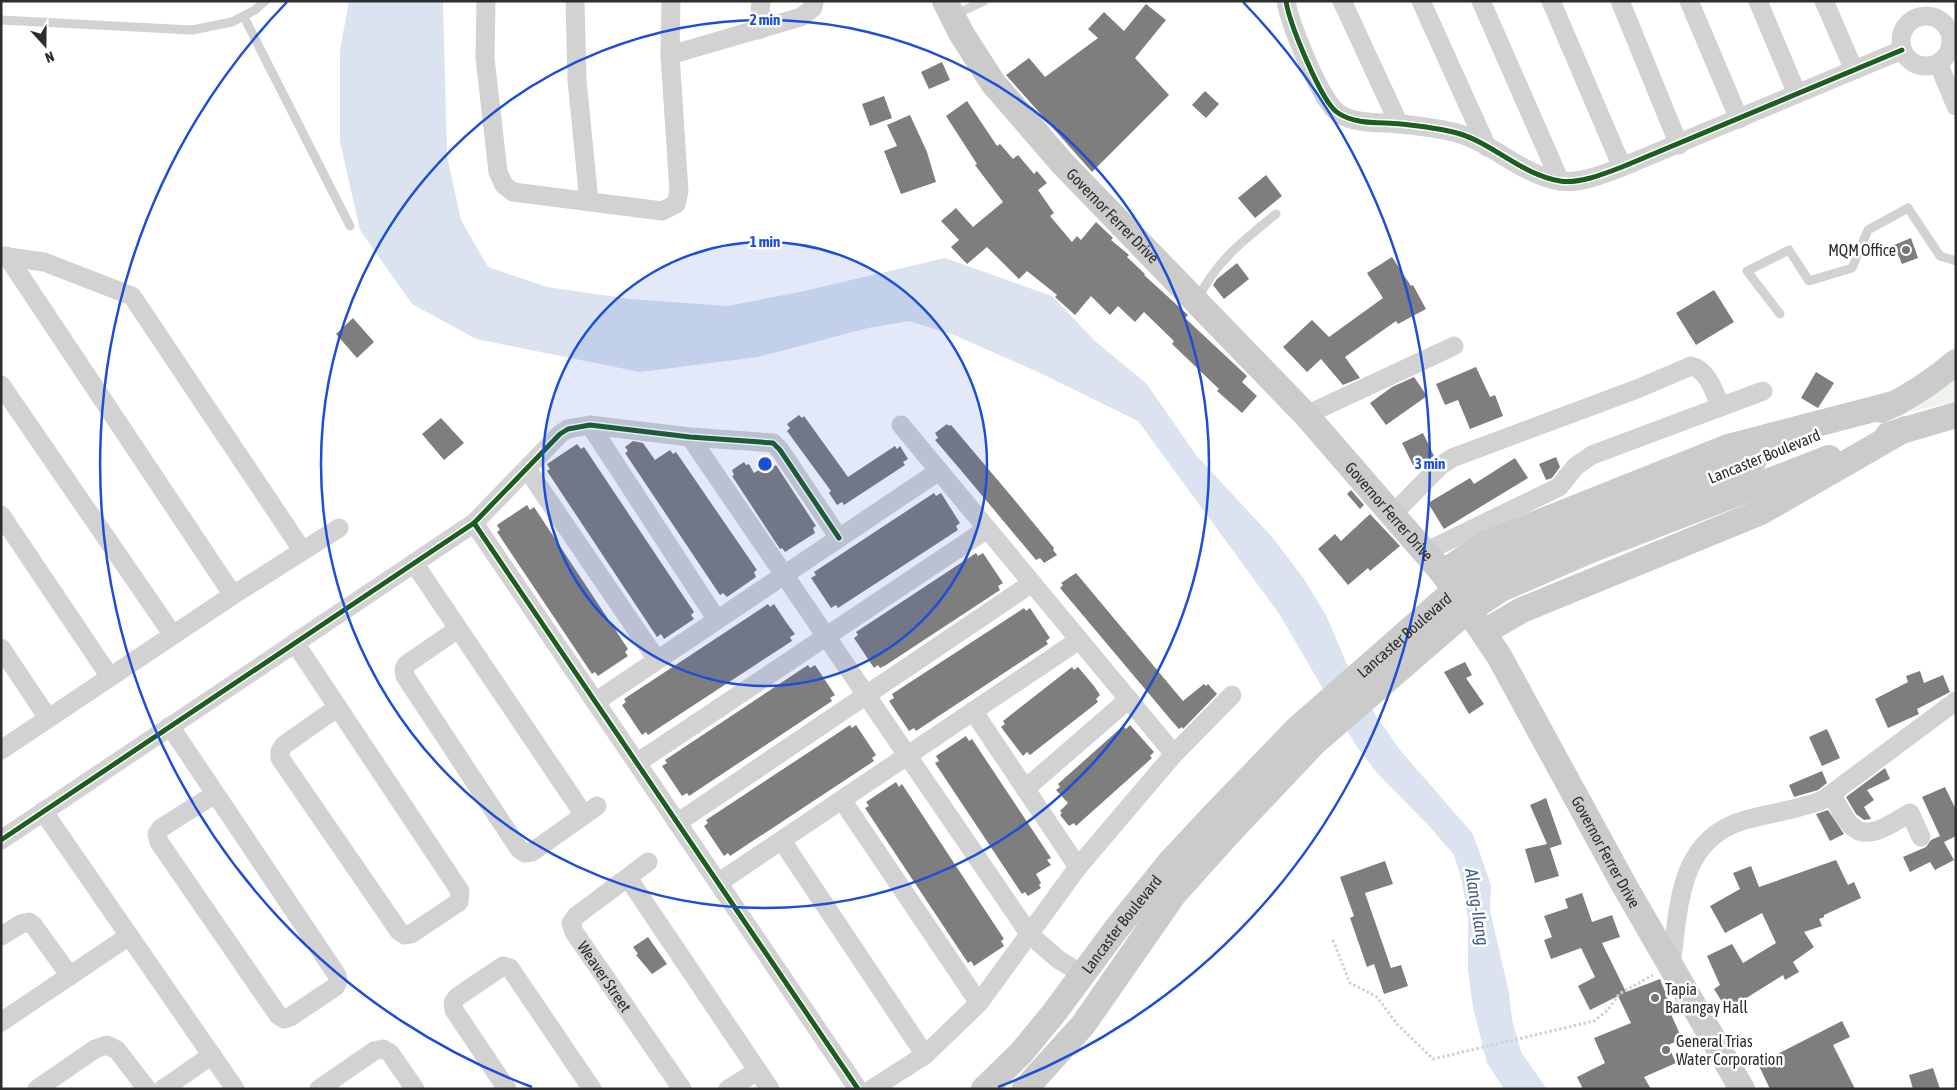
<svg xmlns="http://www.w3.org/2000/svg" width="1957" height="1090" font-family="'Asap Condensed',sans-serif">
	<style>
		.green { fill: #eef3ec }
		.water { fill: #dae3ef }
		.building { fill: #7e7e7e }
		.lines { fill: none; stroke-linecap: round; stroke-linejoin: round }
		.path { stroke: #d2d2d2; stroke-width: 3; stroke-dasharray: 2.5 2.5; stroke-linecap: butt }
		.service { stroke: #d2d2d2; stroke-width: 9 }
		.minor { stroke: #d2d2d2; stroke-width: 19 }
		.secondary { stroke: #cbcbcb; stroke-width: 26 }
		.secondary-bridge { stroke: #cbcbcb; stroke-width: 26 }
		.cycleway-casing { stroke: #fff; stroke-width: 8 }
		.cycleway { stroke: #1b5e20; stroke-width: 5 }
		.ring { fill: none; stroke: #1d4ed8; stroke-width: 2.5 }
		.poi-dot { fill: #767676; stroke: #fff; stroke-width: 2 }
		.labels { text-anchor: middle; stroke-width: 5; stroke-linejoin: round; paint-order: stroke }
		.street-label { font-size: 16px; fill: #2d2d2d; stroke: #fff }
		.poi-label { font-size: 16px; fill: #2d2d2d; stroke: #fff; text-anchor: start }
		.water-label { font-size: 18px; font-style: italic; fill: #436188; stroke: #fff }
		.centre { fill: #1d4ed8; stroke: #fff; stroke-width: 2.5 }
		.ring-label { font-size: 15px; text-anchor: middle; font-weight: bold; fill: #1d4ed8; stroke: #fff; stroke-width: 5; stroke-linejoin: round; paint-order: stroke }
	</style>
	<rect width="100%" height="100%" fill="#fff"/>
	<path class="green" d="M1956,380v21l-50,12z"/>
	<path class="water" d="M349,1h94l4,155 14,64 27,47 59,20 83,12 97,7 73,-14 145,-34 107,38 44,46 50,41 50,72 77,83 31,41 22,36 23,54 28,48 23,33 73,84 18,51 -1,25 19,83 3,26 9,33 26,37h-43l-17,-26 -14,-56 -5,-37v-51l-6,-38 -8,-26 -24,-28 -53,-54 -22,-29 -75,-129 -142,-194 -100,-49 -84,-37 -45,-14 -41,7 -110,29 -118,15 -164,-33 -64,-35 -52,-74 -20,-88v-92z"/>
	<g class="building">
		<path d="M1146,4l20,16 -31,38 34,37 -77,77 -86,-97 23,-17 16,19 53,-39 -10,-9 16,-17 20,19z"/>
		<path d="M942,62l8,18 -21,9 -8,-17z"/>
		<path d="M1205,91l14,13 -13,14 -14,-13z"/>
		<path d="M884,96l8,22 -22,8 -8,-22z"/>
		<path d="M967,101l30,45 3,-2 13,15 5,-4 16,19 3,-3 10,12 -9,7 16,23 -4,3 22,26 5,-6 4,4 15,-18 17,16 -2,2 18,15 -2,2 18,17 -1,1 44,40 -3,3 62,58 -5,6 15,14 -15,17 -25,-22 2,-2 -47,-45 2,-3 -30,-29 -9,10 -17,-16 -8,9 -19,-19 -16,19 -20,-18 2,-2 -30,-24 -8,8 -32,-32 -20,17 -16,-17 8,-7 -18,-19 15,-13 17,19 30,-25 -28,-37 2,-1 -31,-48z"/>
		<path d="M910,115l17,37 9,30 -35,12 -17,-43 13,-5 -10,-21z"/>
		<path d="M1266,175l16,21 -27,22 -17,-20z"/>
		<path d="M1911,238l7,20 -16,6 -8,-19z"/>
		<path d="M1392,257l19,29 2,-1 13,24 -28,15 -2,-3 -51,36 15,21 -17,7 -22,-26 -14,13 -24,-25 29,-27 17,17 54,-39 -16,-25z"/>
		<path d="M1237,263l12,16 -25,20 -11,-14 4,-6z"/>
		<path d="M1714,290l20,32 -38,23 -20,-32z"/>
		<path d="M353,318l21,24 -17,16 -21,-24z"/>
		<path d="M1476,367l14,30 5,-2 8,21 -33,13 -12,-29 -13,5 -9,-21z"/>
		<path d="M1816,372l18,11 -16,25 -17,-10z"/>
		<path d="M1414,377l13,19 -41,29 -16,-22 22,-16z"/>
		<path d="M799,415l3,3 2,-2 44,61 47,-31 2,3 3,-3 8,13 -5,3 2,3 -61,40 -2,-3 -5,3 -8,-12 2,-2 -44,-60 3,-3 -3,-4z"/>
		<path d="M441,418l23,25 -20,17 -22,-26z"/>
		<path d="M947,424l2,2 2,-1 61,72 42,51 -1,2 4,5 -13,8 -4,-5 -4,2 -77,-92 -24,-28 3,-2 -3,-5z"/>
		<path d="M1423,433l11,23 -20,11 -12,-24z"/>
		<path d="M633,441l10,2 12,17 15,-10 3,4 3,-2 81,118 -3,2 2,5 -29,20 -4,-4 -3,2 -95,-142 3,-2 -3,-4z"/>
		<path d="M577,444l4,5 3,-2 110,165 -3,3 3,4 -30,20 -3,-5 -4,3 -110,-166 3,-2 -3,-5z"/>
		<path d="M1556,457l4,10 -8,11 -6,2 -7,-16z"/>
		<path d="M1515,458l13,20 -84,51 -16,-26 42,-25 4,6z"/>
		<path d="M744,462l2,3 3,-1 5,9 16,-10 3,4 3,-2 40,61 -3,2 2,5 -30,19 -3,-4 -2,1 -48,-73 2,-1 -2,-5z"/>
		<path d="M1351,490l13,15 -4,4 -13,-15z"/>
		<path d="M934,493l2,3 5,-3 19,30 -4,3 2,4 -120,78 -2,-3 -5,3 -20,-30 5,-3 -2,-3z"/>
		<path d="M527,505l3,5 4,-3 94,142 -3,3 3,4 -30,20 -3,-4 -3,2 -95,-142 3,-2 -3,-5z"/>
		<path d="M1370,514l30,32 -30,25 -2,-3 -20,17 -30,-36 17,-15 6,7z"/>
		<path d="M976,553l2,3 5,-3 20,30 -5,3 2,4 -114,75 -6,3 -2,-3 -4,3 -20,-30 4,-3 -2,-3z"/>
		<path d="M1076,573l107,128 21,-17 2,2 2,-2 9,10 -34,35 -1,-2 -3,2 -8,-9 -111,-132 3,-3 -2,-2z"/>
		<path d="M768,604l2,3 4,-3 12,18 9,12 -5,3 2,4 -144,94 -2,-3 -4,3 -20,-30 4,-3 -2,-3z"/>
		<path d="M1024,608l2,3 4,-3 20,30 -4,3 2,3 -132,87 -2,-3 -5,3 -20,-30 5,-3 -2,-4z"/>
		<path d="M1465,662l7,13 -6,3 18,26 -15,10 -25,-42z"/>
		<path d="M808,665l2,3 5,-3 20,30 -5,3 2,3 -143,95 -2,-3 -5,3 -20,-30 5,-3 -2,-3z"/>
		<path d="M1072,667l2,3 4,-3 16,19 6,9 -4,4 2,3 -68,53 -3,-3 -4,4 -22,-29 4,-3 -2,-3z"/>
		<path d="M1920,671l4,12 19,-8 7,17 -33,17 2,5 -31,14 -13,-29 33,-17 -2,-6z"/>
		<path d="M850,725l2,3 4,-3 20,30 -4,3 2,3 -144,95 -2,-3 -4,3 -20,-30 4,-3 -2,-3z"/>
		<path d="M1130,725l24,27 -4,4 2,2 -76,68 -2,-3 -5,3 -9,-11 2,-2 -2,-2 8,-8 -12,-13 4,-3 -2,-3 65,-58 3,3z"/>
		<path d="M1827,729l13,29 -18,8 -13,-29z"/>
		<path d="M966,736l3,5 3,-2 79,119 -4,2 4,5 -15,9 5,9 -2,2 2,3 -13,8 -3,-4 -3,2 -87,-131 4,-2 -3,-5z"/>
		<path d="M1885,768l5,11 -23,11 7,10 -10,7 7,12 -7,1 -8,-6 -10,-17z"/>
		<path d="M1822,771l5,12 -9,7 -24,7 -5,-12z"/>
		<path d="M896,782l3,5 3,-3 102,155 -3,2 3,5 -30,20 -3,-5 -3,2 -103,-155 4,-2 -3,-4z"/>
		<path d="M1945,787l11,23v26l-12,6 10,18 -19,10 -5,-8 -20,10 -7,-15 23,-10 5,-7 9,-4 -18,-39z"/>
		<path d="M1546,798l16,46 -12,4 9,28 -24,7 -10,-34 22,-5 -17,-39z"/>
		<path d="M1828,810l16,24 -14,7 -14,-27z"/>
		<path d="M1836,860l12,25 6,-3 7,16 -37,17v2l-5,2 3,7 -18,6 10,15 -21,15 6,10 -14,8 -2,-5 -56,35 -13,-21 6,-4 -13,-29 25,-12 11,19 33,-20 -14,-30 -37,20 -15,-27 30,-17 -7,-16 18,-7 8,21z"/>
		<path d="M1385,861l8,23 -28,9 26,75 10,-3 7,21 -24,8 -10,-30 -7,3 -17,-49 4,-2 -14,-39z"/>
		<path d="M1582,893l10,29 20,-7 8,22 -18,6 24,49 34,-13 10,25 -3,1 15,34 -14,6 8,18 -32,14 7,12h-68l-6,-12 28,-14 -11,-25 37,-15 -13,-27 -28,14 -12,-24 17,-9 -14,-29 -30,11 -7,-19 8,-3 -8,-21 24,-8 -3,-9z"/>
		<path d="M648,937l19,27 -15,10 -16,-19 2,-1 -5,-7z"/>
		<path d="M1842,1021l8,16 -17,8 22,44h-85l-12,-25z"/>
		<path d="M1933,1068l7,21h-27l-4,-14z"/>
	</g>
	<g class="lines">
		<path class="path" d="M1333,940l17,43 27,14 20,27 36,35 161,-38 14,-11 11,-16 34,-19"/>
		<g class="service">
			<path d="M954,15l30,-14"/>
			<path d="M244,17l106,209"/>
			<path d="M1,20l191,10 40,-8 23,-12 10,-9"/>
			<path d="M1198,299c17,-37 47,-60 78,-85"/>
			<path d="M1780,314l-33,-43 42,-21 20,31 43,-13 16,-38 40,-22 32,48 16,5"/>
		</g>
		<g class="minor">
			<path d="M486,1l-1,57 13,114 6,13 9,7 149,19 14,-7 3,-13 -9,-136 1,-54"/>
			<path d="M575,1l2,79 12,122"/>
			<path d="M1286,1c3,21 35,101 52,112 18,12 42,9 63,11 19,2 37,4 56,9 36,10 65,42 103,48 19,3 44,-7 62,-14l280,-117"/>
			<path d="M1342,1l57,123"/>
			<path d="M1421,1l66,146"/>
			<path d="M1481,1l79,180"/>
			<path d="M1551,1l71,166"/>
			<path d="M1620,1l59,144"/>
			<path d="M1689,1l50,118"/>
			<path d="M1758,1l39,93"/>
			<path d="M1824,1l30,69"/>
			<circle cx="1926" cy="41" r="25"/>
			<path d="M759,30l2,-29"/>
			<path d="M670,55l131,-38 12,-9 1,-7"/>
			<path d="M1938,63l18,43"/>
			<path d="M1,256l43,6 88,34 170,254"/>
			<path d="M7,256l226,339"/>
			<path d="M1,385l172,250"/>
			<path d="M1306,415l148,-69"/>
			<path d="M590,425l127,195"/>
			<path d="M901,425l273,329"/>
			<path d="M690,437l340,498 29,25 23,14"/>
			<path d="M527,469l130,191"/>
			<path d="M1,515l109,162"/>
			<path d="M1392,515l48,-49 12,-8 185,-69 54,-23c17,4 23,26 30,41"/>
			<path d="M474,523l384,566"/>
			<path d="M1425,552l134,-65 17,-21 16,-11 171,-64"/>
			<path d="M414,563l170,252"/>
			<path d="M458,629l-51,35 -3,5 1,7 114,173 6,4 7,-1 65,-46"/>
			<path d="M295,643l165,248 -1,11 -48,32 -6,1 -6,-4 -119,-173v-7l4,-6 54,-38"/>
			<path d="M1,648l47,70"/>
			<path d="M595,702l344,-231"/>
			<path d="M973,711l105,156"/>
			<path d="M170,726l167,249 1,7 -3,5 -45,30 -6,2 -6,-4 -119,-173 -2,-8 4,-6 54,-34"/>
			<path d="M1,750l232,-155 106,-67"/>
			<path d="M637,763l350,-234"/>
			<path d="M1025,789l104,-90"/>
			<path d="M1831,794c7,10 13,26 22,33 16,15 42,-6 57,-14l11,24"/>
			<path d="M842,800l137,203"/>
			<path d="M43,811l192,278"/>
			<path d="M677,823l355,-240"/>
			<path d="M1,840l473,-317 86,-89 8,-5 22,-4 100,12 83,6 7,7 59,88"/>
			<path d="M782,841l143,214"/>
			<path id="s1" d="M648,862l-72,54 -5,7 3,9 108,157"/>
			<path d="M628,878l142,211"/>
			<path d="M718,883l361,-243"/>
			<path d="M1,936l20,-12 8,-2 5,4 36,50"/>
			<path d="M1671,966c8,-56 6,-125 71,-145 27,-8 55,-11 81,-21l133,-99"/>
			<path d="M1,1022l128,-86"/>
			<path d="M37,1089l58,-40 12,-4 10,5 30,39"/>
			<path d="M163,1089l49,-34"/>
			<path d="M319,1089l55,-38 9,-2 7,4 25,36"/>
			<path d="M507,1089l-53,-79 -1,-7 4,-6 46,-31 7,2 82,121"/>
			<path d="M728,1089l29,-18"/>
			<path d="M872,1089l53,-34 54,-52 99,-136 96,-113 58,-59"/>
		</g>
		<g class="secondary">
			<path id="s2" d="M945,1l16,32 32,50 70,81 243,251 137,158 56,83 125,229 118,204"/>
			<path d="M1881,410c28,-12 51,-28 75,-48"/>
			<path d="M1888,435l68,-20"/>
			<path d="M1764,483l65,-25"/>
			<path d="M1443,573l42,-29 243,-97 169,-44"/>
			<path d="M1484,632l38,-22 239,-98 144,-83"/>
			<path id="s3" d="M984,1089l37,-36 33,-40 63,-85 54,-67 41,-44"/>
			<path d="M1025,1089l58,-64 91,-131 53,-59"/>
		</g>
		<g class="secondary-bridge">
			<path id="s4" d="M1212,817l85,-88 148,-130 43,-29 93,-41 173,-69"/>
			<path d="M1227,835l87,-92 148,-128 39,-26 92,-40 171,-66"/>
		</g>
		<defs>
			<g id="cycleway">
				<path d="M1286,1c3,21 35,101 52,112 18,12 42,9 63,11 19,2 37,4 56,9 36,10 65,42 103,48 19,3 44,-7 62,-14l280,-117"/>
				<path d="M474,523l384,566"/>
				<path d="M1,840l473,-317 86,-89 8,-5 22,-4 100,12 83,6 7,7 59,88"/>
			</g>
		</defs>
		<use href="#cycleway" class="cycleway-casing"/>
		<use href="#cycleway" class="cycleway"/>
	</g>
	<circle cx="765" cy="464" r="222" fill="#1d4ed8" fill-opacity=".12"/>
	<g class="ring">
		<circle cx="765" cy="464" r="222"/>
		<circle cx="765" cy="464" r="444"/>
		<path d="M532 1087A665 665 0 0 1 287 2M1243 2A665 665 0 0 1 998 1087"/>
	</g>
	<g class="poi-dot">
		<circle cx="1906" cy="250" r="5"/>
		<circle cx="1655" cy="998" r="5"/>
		<circle cx="1666" cy="1050" r="5"/>
	</g>
	<g class="labels">
		<g class="street-label">
			<text dy="6" stroke="none"><textPath href="#s2" startOffset="274">Governor Ferrer Drive</textPath></text>
			<text transform="translate(1764 456) rotate(-22)" y="6">Lancaster Boulevard</text>
			<text dy="6" stroke="none"><textPath href="#s2" startOffset="679">Governor Ferrer Drive</textPath></text>
			<text dy="6" stroke="none"><textPath href="#s4" startOffset="265">Lancaster Boulevard</textPath></text>
			<text dy="6" stroke="none"><textPath href="#s2" startOffset="1084">Governor Ferrer Drive</textPath></text>
			<text dy="6" stroke="none"><textPath href="#s3" startOffset="215">Lancaster Boulevard</textPath></text>
			<text dy="6" stroke="none"><textPath href="#s1" startOffset="162">Weaver Street</textPath></text>
		</g>
		<g class="poi-label">
			<text x="1896" y="256" text-anchor="end">MQM Office</text>
			<text x="1665" y="995">Tapia<tspan x="1665" dy="18">Barangay Hall</tspan></text>
			<text x="1676" y="1047">General Trias<tspan x="1676" dy="18">Water Corporation</tspan></text>
		</g>
		<g class="water-label">
			<text transform="translate(1477 907) rotate(81)" y="6">Alang-Ilang</text>
		</g>
	</g>
	<circle cx="765" cy="464" r="8" class="centre"/>
	<g class="ring-label">
		<text x="765" y="25">2 min</text>
		<text x="765" y="247">1 min</text>
		<text x="1430" y="469">3 min</text>
	</g>
	<rect width="1957" height="1090" fill="none" stroke="#2d2d2d" stroke-width="5"/>
	<g transform="translate(45 45) rotate(159)" stroke="#ffffff" stroke-width="4" paint-order="stroke">
	<path d="M0-4L9 19L0 12L-9 19Z" fill="#2d2d2d"/>
	<text y="-8" font-size="14" font-weight="bold" text-anchor="middle" fill="#2d2d2d">N</text>
	</g>
</svg>
